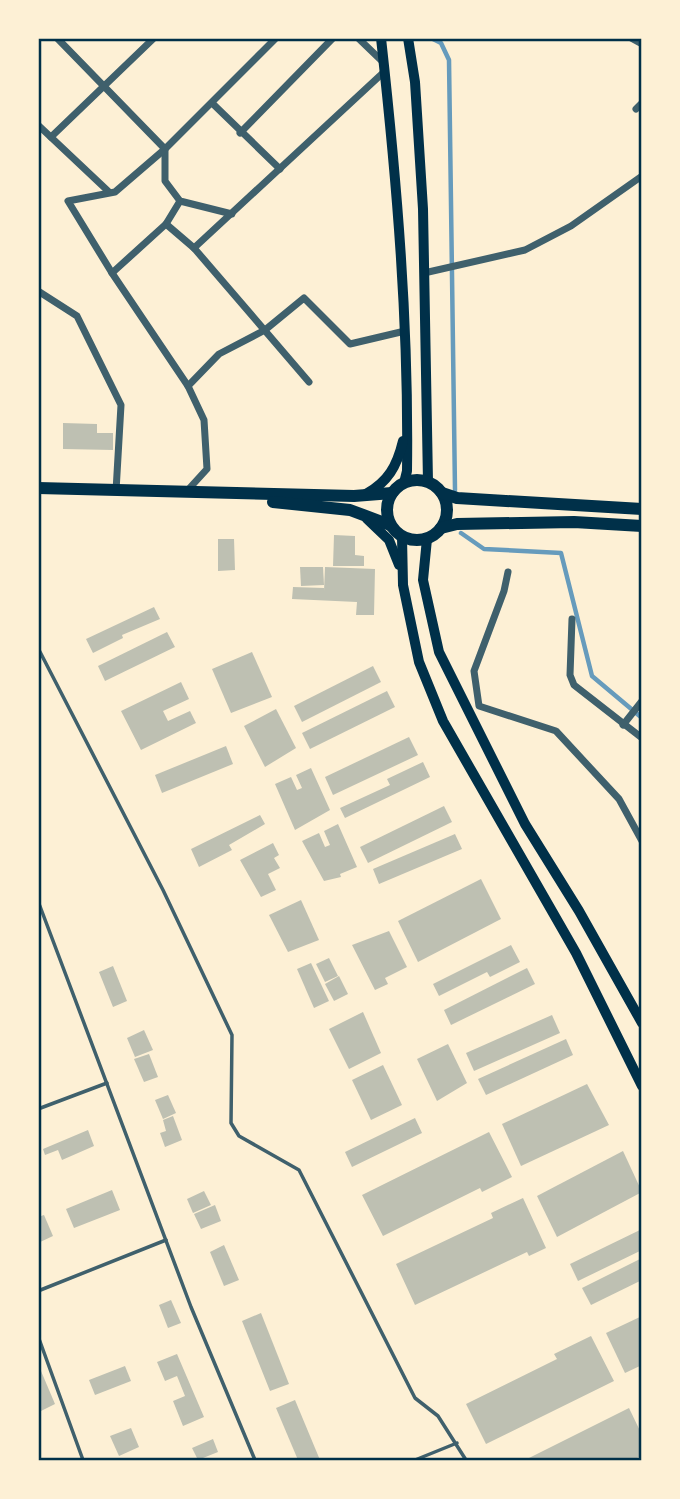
<svg xmlns="http://www.w3.org/2000/svg" width="680" height="1499" font-family="'Source Sans 3',sans-serif">
	<style>
		.lines { fill: none; stroke-linecap: round; stroke-linejoin: round }
		.stream { stroke: #669bbc; stroke-width: 4.5 }
		.building { fill: #bec0b2 }
		.service { stroke: #3f606c; stroke-width: 3.5 }
		.minor { stroke: #3f606c; stroke-width: 7 }
		.secondary { stroke: #003049; stroke-width: 10 }
		.trunk { stroke: #003049; stroke-width: 12 }
		.neatline { fill: none; stroke: #003049; stroke-width: 2.5 }
	</style>
	<rect width="100%" height="100%" fill="#fdf0d5"/>
	<g class="lines">
		<g class="stream">
			<path d="M431,38l10,5 8,17 6,430"/>
			<path d="M461,533l23,16 77,4 31,123 50,42"/>
		</g>
	</g>
	<g class="building">
		<path d="M63,423l34,1v9h16v17l-50,-1z"/>
		<path d="M334,535l21,1v19l9,1v10h-31z"/>
		<path d="M218,539h16l1,31 -17,1z"/>
		<path d="M300,567h23l1,18 -23,1z"/>
		<path d="M325,567l50,2 -1,46h-18l1,-13 -65,-3 1,-12 31,1v3z"/>
		<path d="M154,607l6,12 -38,16 1,3 -30,15 -7,-14z"/>
		<path d="M167,632l8,15 -70,34 -7,-15z"/>
		<path d="M252,652l20,45 -41,16 -19,-44z"/>
		<path d="M373,666l8,16 -79,40 -8,-16z"/>
		<path d="M181,682l8,17 -26,12 5,10 22,-10 6,12 -55,27 -20,-39z"/>
		<path d="M387,691l8,16 -85,42 -8,-16z"/>
		<path d="M276,709l20,39 -31,19 -21,-41z"/>
		<path d="M409,737l9,18 -85,40 -8,-18z"/>
		<path d="M226,746l7,18 -71,29 -7,-18z"/>
		<path d="M423,762l7,15 -85,41 -5,-10 50,-23 -3,-6z"/>
		<path d="M311,768l19,42 -35,20 -20,-46 16,-7 6,13 5,-2 -6,-13z"/>
		<path d="M444,806l8,16 -84,41 -8,-16z"/>
		<path d="M260,815l5,9 -36,21 3,5 -33,17 -8,-18z"/>
		<path d="M338,824l19,43 -17,7 1,3 -17,4 -22,-40 17,-8 6,14 5,-2 -6,-14z"/>
		<path d="M455,834l7,15 -83,35 -6,-15z"/>
		<path d="M273,843l6,12 -5,3 6,10 -12,6 8,16 -15,7 -21,-37z"/>
		<path d="M481,879l20,40 -83,43 -20,-41z"/>
		<path d="M301,900l18,40 -31,12 -19,-37z"/>
		<path d="M389,931l18,36 -22,11 3,6 -13,6 -23,-45z"/>
		<path d="M511,945l9,17 -30,15 -3,-5 -48,24 -6,-12z"/>
		<path d="M329,958l9,18 -13,6 -9,-18z"/>
		<path d="M311,963l18,38 -15,7 -17,-39z"/>
		<path d="M113,966l14,35 -14,6 -14,-35z"/>
		<path d="M527,968l8,16 -84,41 -7,-15z"/>
		<path d="M339,976l9,18 -14,7 -9,-17z"/>
		<path d="M363,1012l18,41 -32,16 -20,-40z"/>
		<path d="M552,1015l8,18 -86,38 -8,-18z"/>
		<path d="M144,1030l9,20 -18,7 -8,-19z"/>
		<path d="M566,1039l7,16 -87,40 -8,-16z"/>
		<path d="M448,1044l19,39 -30,18 -20,-42z"/>
		<path d="M149,1054l9,23 -14,5 -10,-23z"/>
		<path d="M383,1065l19,40 -31,15 -19,-40z"/>
		<path d="M587,1084l22,41 -88,41 -19,-42z"/>
		<path d="M168,1095l8,18 -13,6 -8,-19z"/>
		<path d="M173,1116l9,24 -17,7 -5,-14 6,-2 -3,-11z"/>
		<path d="M415,1118l7,15 -70,34 -7,-15z"/>
		<path d="M88,1130l6,16 -32,14 -4,-10 -13,5 -2,-6z"/>
		<path d="M489,1132l23,45 -30,15 -2,-4 -97,48 -21,-41z"/>
		<path d="M623,1151l19,41 -85,45 -20,-41z"/>
		<path d="M112,1190l8,20 -46,18 -8,-19z"/>
		<path d="M204,1191l7,14 -18,8 -6,-14z"/>
		<path d="M523,1198l23,50 -17,8 -2,-4 -112,53 -19,-41 97,-46 -2,-5z"/>
		<path d="M215,1205l6,16 -20,8 -7,-15z"/>
		<path d="M44,1215l9,21 -15,7v-26z"/>
		<path d="M642,1229v21l-64,31 -8,-17z"/>
		<path d="M224,1245l15,35 -15,6 -14,-34z"/>
		<path d="M642,1258v22l-51,25 -9,-17z"/>
		<path d="M171,1300l10,23 -13,5 -9,-23z"/>
		<path d="M261,1313l28,71 -19,7 -28,-70z"/>
		<path d="M642,1316v49l-17,8 -19,-40z"/>
		<path d="M591,1336l23,45 -128,63 -20,-40 91,-45 -3,-5z"/>
		<path d="M177,1354l27,63 -21,9 -10,-25 12,-5 -8,-20 -12,5 -8,-19z"/>
		<path d="M125,1366l6,15 -36,14 -6,-15z"/>
		<path d="M41,1371l14,33 -14,7 -3,-6z"/>
		<path d="M295,1400l25,60h-22l-22,-52z"/>
		<path d="M629,1408l13,27v21l-10,4h-107z"/>
		<path d="M131,1428l8,19 -20,9 -9,-20z"/>
		<path d="M213,1439l5,13 -20,8 -6,-12z"/>
	</g>
	<g class="lines">
		<g class="service">
			<path d="M38,648l125,242 69,145 -1,88 8,13 60,34 116,228 23,18 28,44"/>
			<path d="M38,901l153,406 64,153"/>
			<path d="M38,1109l69,-26"/>
			<path d="M38,1291l128,-51"/>
			<path d="M38,1336l45,124"/>
			<path d="M415,1460l42,-17"/>
		</g>
		<g class="minor">
			<path d="M57,38l108,111v32l15,20 52,13"/>
			<path d="M358,38l26,25"/>
			<path d="M631,38l11,6"/>
			<path d="M212,103l68,66"/>
			<path d="M636,109l6,-6"/>
			<path d="M38,125l70,66"/>
			<path d="M240,133l93,-95"/>
			<path d="M51,137l103,-99"/>
			<path d="M166,224l28,24 115,134"/>
			<path d="M194,248l191,-177"/>
			<path d="M112,273l54,-49 14,-23"/>
			<path d="M424,273l101,-23 46,-24 71,-50"/>
			<path d="M38,291l39,25 44,89 -5,86"/>
			<path d="M188,386l31,-32 46,-24 39,-32 46,46 55,-13"/>
			<path d="M186,492l21,-23 -3,-49 -16,-34 -76,-113 -44,-72 47,-9 50,-43 111,-111"/>
			<path d="M508,572l-4,19 -30,80 5,35 77,25 63,68 23,42"/>
			<path d="M572,619l-2,56 4,10 68,53"/>
			<path d="M623,725l19,-24"/>
		</g>
		<g class="secondary">
			<path d="M381,38c16,145 28,288 26,433l-3,12"/>
			<path d="M408,38l7,44 8,127 5,273"/>
			<path d="M366,494c22,-12 31,-28 37,-53"/>
			<path d="M367,519l22,21 10,25"/>
			<path d="M402,537l1,48 16,77 24,59 133,232 66,133"/>
			<path d="M427,539l-4,41 16,72 86,172 54,87 63,112"/>
		</g>
		<g class="trunk">
			<circle cx="417" cy="510" r="30"/>
			<path d="M38,488l316,8 38,-3"/>
			<path d="M442,493l15,5 185,11"/>
			<path d="M273,502l77,8 40,15"/>
			<path d="M441,528l16,-4 117,-2 68,4"/>
		</g>
	</g>
	<rect width="680" height="1499" fill="none" stroke="#fdf0d5" stroke-width="80"/>
	<rect x="40" y="40" width="600" height="1419" class="neatline"/>
</svg>
